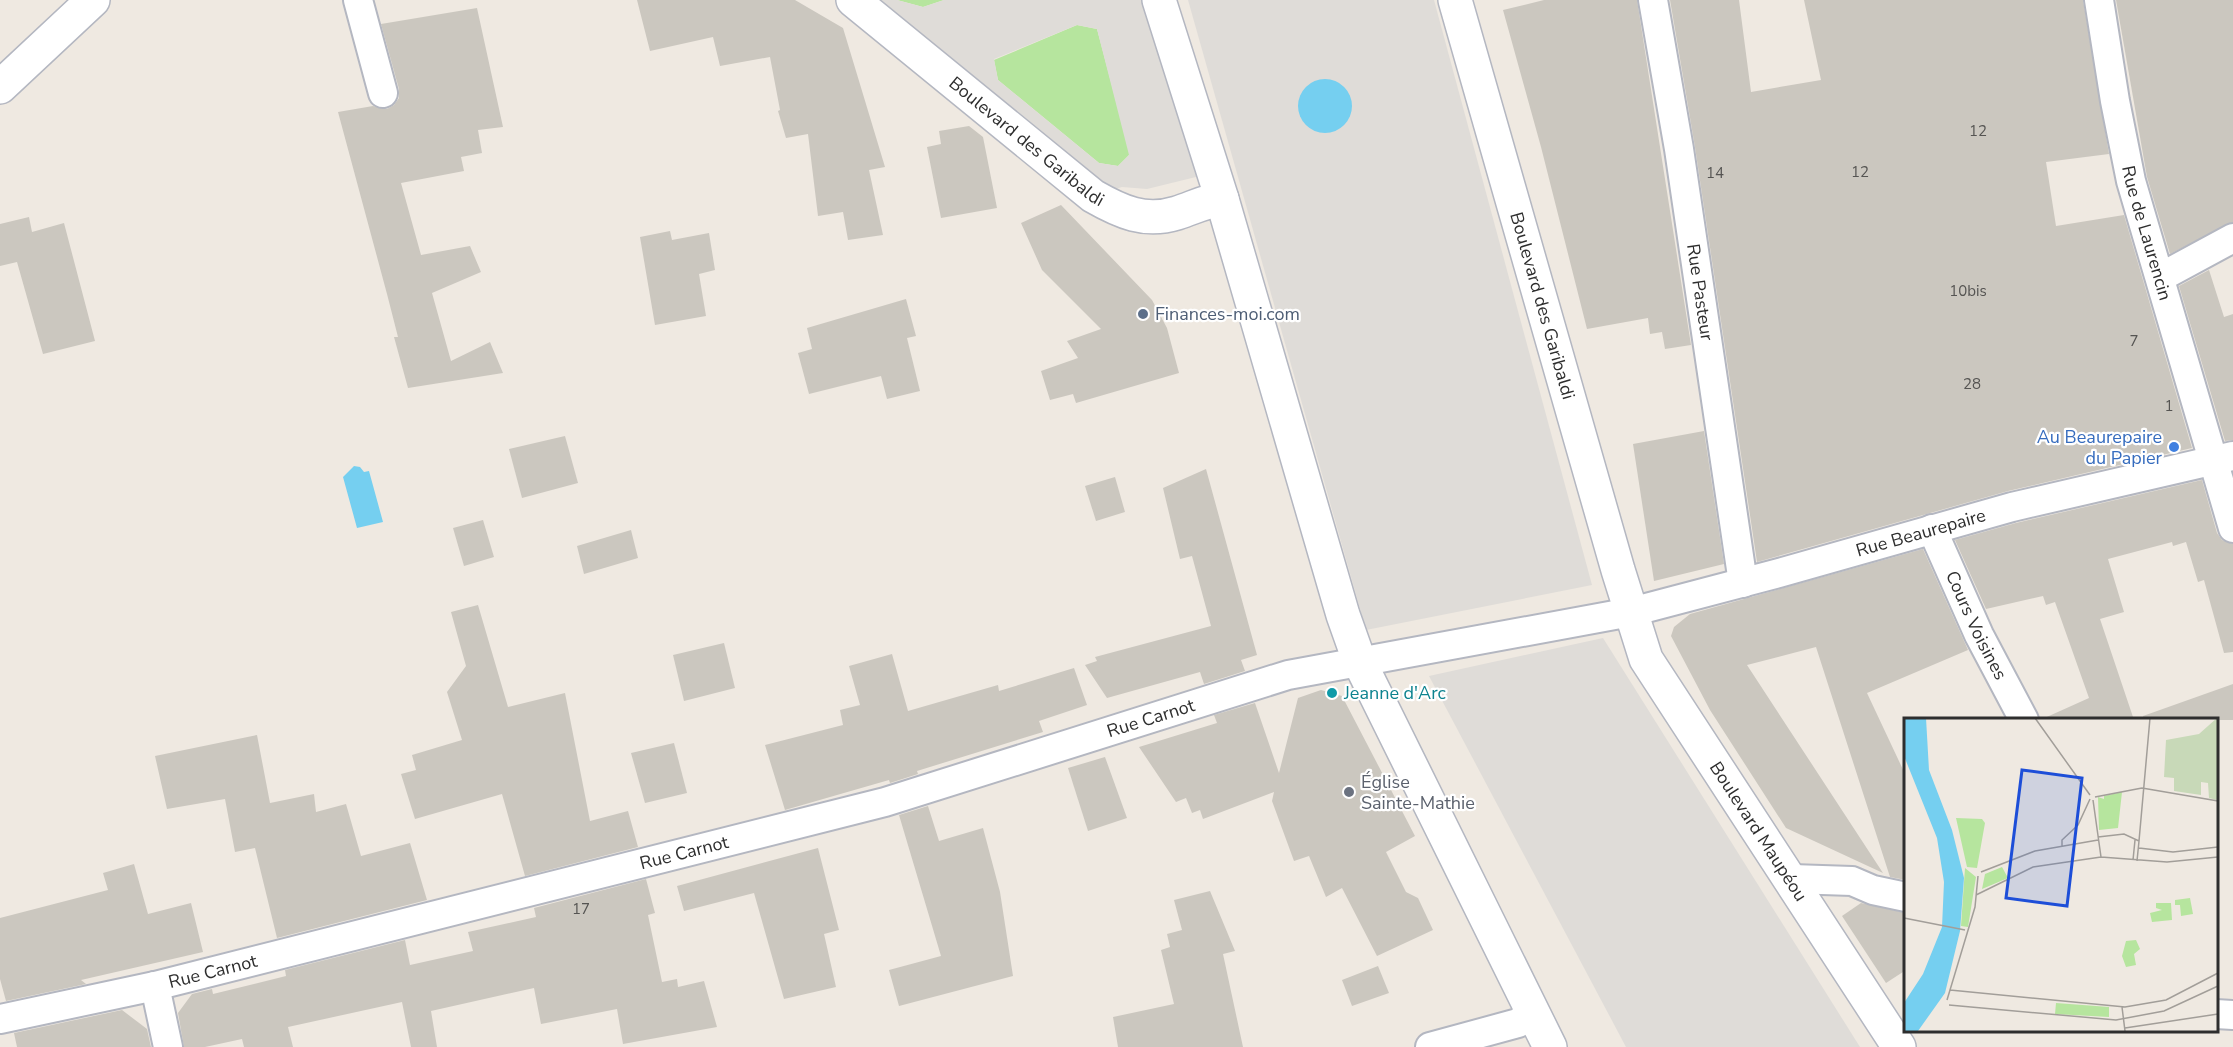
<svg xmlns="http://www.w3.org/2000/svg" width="2233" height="1047" font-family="'Nunito Sans',sans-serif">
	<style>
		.green { fill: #b6e59e }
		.plaza { fill: #dfdcd8; fill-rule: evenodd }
		.water { fill: #75cff0 }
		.building { fill: #cbc7bf }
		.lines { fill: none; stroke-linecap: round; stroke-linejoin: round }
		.minor-casing { stroke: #b4b7c1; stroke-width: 32 }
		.secondary-casing { stroke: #b4b7c1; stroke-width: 36 }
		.minor { stroke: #fff; stroke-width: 28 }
		.secondary { stroke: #fff; stroke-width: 33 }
		.service-dot { fill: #5c6f8a; stroke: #fff; stroke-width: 2 }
		.shop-dot { fill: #3f7fe0; stroke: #fff; stroke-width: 2 }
		.culture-dot { fill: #0f9aa8; stroke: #fff; stroke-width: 2 }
		.worship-dot { fill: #6b7280; stroke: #fff; stroke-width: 2 }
		.labels { text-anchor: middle; stroke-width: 4.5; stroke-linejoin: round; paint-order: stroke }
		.number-label { font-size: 15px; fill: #555452 }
		.street-label { font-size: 18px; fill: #2e2e2e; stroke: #fff }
		.service-label { font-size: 18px; fill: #4e5e75; stroke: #fff; text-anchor: start }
		.shop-label { font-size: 18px; fill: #366cbe; stroke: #fff; text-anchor: end }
		.culture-label { font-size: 18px; fill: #0d838f; stroke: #fff; text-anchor: start }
		.worship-label { font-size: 18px; fill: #5b616d; stroke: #fff; text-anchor: start }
		.inset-road { fill: none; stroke: #a29e99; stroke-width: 1.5 }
		.view { fill: #1d4ed8; fill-opacity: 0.15; stroke: #1d4ed8; stroke-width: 3 }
		.inset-edge { fill: none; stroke: #2e2e2e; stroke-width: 3 }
	</style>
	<rect width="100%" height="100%" fill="#efe9e1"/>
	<g class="green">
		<path d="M897,0h47l-21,7z"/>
		<path d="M1077,25l20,4 33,125 -12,12 -19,-3 -101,-83 -4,-20z"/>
	</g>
	<g class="plaza">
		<path d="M874,0h23l26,7 21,-7h201l55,176 -53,13 -25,-2 -10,3zM1077,25l20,4 32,126 -11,11 -19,-3 -101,-83 -4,-21z"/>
		<path d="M1188,0h246l158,585 -226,45z"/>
		<path d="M1603,638l257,409h-234l-197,-371z"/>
	</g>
	<g class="water">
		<circle cx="1325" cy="106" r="27"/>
		<path d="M354,466l6,1 4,5 5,-1 14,51 -26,6 -14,-51z"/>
	</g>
	<g class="building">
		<path d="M637,0h158l48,28 42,139 -16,3 14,65 -35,5 -5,-28 -25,4 -10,-82 -22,4 -8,-27 2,-1 -10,-53 -50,9 -7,-29 -63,14z"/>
		<path d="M1544,0h93l54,345 -26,4 -3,-17 -12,2 -2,-16 -61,11 -46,-182 -38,-137z"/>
		<path d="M1670,0h69l12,92 70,-12 -17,-80h279l26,154 -63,8 10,64 68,-11 68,233 -184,43 -251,71 -62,-415z"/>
		<path d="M2116,0h117v222l-63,32 -23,-77z"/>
		<path d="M477,8l26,119 -25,3 4,23 -21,4 3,14 -63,12 20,72 49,-9 11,26 -49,21 19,68 39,-19 13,31 -95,15 -14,-51h4l-11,-43 -49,-182 35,-6 14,3 7,-4 5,-7v-9l-18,-65z"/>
		<path d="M969,126l14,11 14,71 -56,10 -14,-71 14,-3 -2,-13z"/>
		<path d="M1061,205l91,95 15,28 12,45 -103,30 -3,-9 -23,6 -9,-29 37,-13 -11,-17 34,-12 -59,-59 -21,-47z"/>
		<path d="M29,217l3,15 32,-9 31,118 -52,13 -26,-92 -17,4v-42z"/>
		<path d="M670,231l2,9 37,-7 6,37 -16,4 7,42 -51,9 -15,-88z"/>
		<path d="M2209,270l15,47 9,-3v126l-8,1 -46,-155z"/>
		<path d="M906,299l10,37 -9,2 13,53 -33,8 -6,-23 -72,18 -11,-41 14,-4 -5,-21z"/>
		<path d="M1704,431l20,133 -70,17 -21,-137z"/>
		<path d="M565,436l13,47 -56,15 -13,-49z"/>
		<path d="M1206,469l51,186 -16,5 4,11 -41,13 -4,-12 -93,26 -22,-33 12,-4 -2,-4 116,-31 -19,-70 -12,3 -17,-71z"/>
		<path d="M1115,477l10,35 -29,9 -11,-35z"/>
		<path d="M2202,480l15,53 5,7 11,4v108l-9,1 -20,-73 -6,2 -12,-40 -13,4 -1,-4 -64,17 16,53 -24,7 34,101h-94l49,-22 -34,-96 -9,3 -3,-9 -57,13 -31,-69 61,-17z"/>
		<path d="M483,520l11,37 -30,9 -11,-38z"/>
		<path d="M631,530l7,28 -54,16 -7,-28z"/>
		<path d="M1923,549l45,101 -101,43 39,83v104l-16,-3 -74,-230 -69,18 136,208 -97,-45 -76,-118 -39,-74 3,-9 16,-13z"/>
		<path d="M478,605l30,102 57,-14 25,128 38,-10 10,36 -113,29 -23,-82 -87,25 -14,-45 15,-4 -4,-15 50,-15 -15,-48 19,-26 -15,-54z"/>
		<path d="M724,643l11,45 -51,13 -11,-46z"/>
		<path d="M892,654l16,57 90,-26 1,6 75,-23 13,37 -48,16 4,11 -126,39 1,3 -28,9 -1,-3 -104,30 -20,-65 78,-20 -3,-15 20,-5 -11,-39z"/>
		<path d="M2233,684v36h-89l-1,-4z"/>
		<path d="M1321,690l21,6 73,140 -29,16 20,40 12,6 15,32 -56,26 -35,-68 -16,9 -17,-41 -15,5 -22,-60 2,-9 -71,27 -3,-9 -8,3 -6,-15 -10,4 -37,-55 78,-24 -3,-8 41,-12 24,70 19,-75z"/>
		<path d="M257,735l13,68 44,-9 2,18 30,-8 15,52 49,-13 17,57 -150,38 -22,-90 -20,4 -10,-53 -58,10 -12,-53z"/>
		<path d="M674,743l13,50 -42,10 -14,-50z"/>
		<path d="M1105,757l22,61 -39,13 -20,-63z"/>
		<path d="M928,806l11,35 44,-13 17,64 13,84 -114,30 -10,-36 52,-14 -42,-141z"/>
		<path d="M818,848l21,82 -15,4 12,53 -52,12 -30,-106 -70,18 -7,-25z"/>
		<path d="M134,864l14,50 43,-11 12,49 -122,28 5,4 -80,17 -6,-22v-61l108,-28 -5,-17z"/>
		<path d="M646,879l9,34 -7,2 14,67 15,-3 1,8 26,-6 13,46 -94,17 -6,-35 -76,15 -7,-36 -103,23 6,36h-26l-9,-45 -114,25 5,20h-49l-2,-8 -37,8h-21l-6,-34 14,-19 20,-5 1,5 73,-18 -1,-6 120,-30 5,25 63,-14 -5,-19 68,-15 -2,-9z"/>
		<path d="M1210,891l25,60 -12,3 20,93h-125l-5,-30 61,-13 -13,-54 9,-3 -3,-13 15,-4 -8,-30z"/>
		<path d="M1861,903l45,10v57l-20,13 -44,-67z"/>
		<path d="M1378,966l11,27 -37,13 -10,-26z"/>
		<path d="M122,1010l25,19 4,18h-134l-3,-14z"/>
	</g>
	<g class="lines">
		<defs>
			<g id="minor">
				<path d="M358,0l25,93"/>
				<path id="s1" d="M1653,0l26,149 64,434"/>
				<path id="s2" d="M2099,0l16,101 16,80 102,347"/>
				<path d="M2161,277l72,-39"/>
				<path id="s3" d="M1932,529l47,106 45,85"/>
				<path d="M1792,879l60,2 21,9 33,7"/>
				<path d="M155,986l13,61"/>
				<path d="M2216,1014l17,1"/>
				<path id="s4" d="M0,1019l155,-33 730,-184 403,-127 343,-63 148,-39 233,-66 221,-51"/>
				<path d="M1430,1047l88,-24 14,-10"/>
			</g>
			<g id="secondary">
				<path id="s5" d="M853,0l240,196c28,16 52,27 84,17 16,-5 28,-12 45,-14"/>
				<path d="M1159,0l63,199 121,416 17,48 190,384"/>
				<path id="s6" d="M1455,0l163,570 28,89 253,388"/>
				<path d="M0,87l93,-87"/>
			</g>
		</defs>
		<use href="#minor" class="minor-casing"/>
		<use href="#secondary" class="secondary-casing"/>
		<use href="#minor" class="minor"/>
		<use href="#secondary" class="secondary"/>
	</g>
	<circle class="service-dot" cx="1143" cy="314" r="6"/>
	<circle class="shop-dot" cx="2174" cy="447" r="6"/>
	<circle class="culture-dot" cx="1332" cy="693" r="6"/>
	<circle class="worship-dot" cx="1349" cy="792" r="6"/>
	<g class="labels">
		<g class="number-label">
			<text x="1978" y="136">12</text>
			<text x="1860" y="177">12</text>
			<text x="1715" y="178">14</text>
			<text x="1968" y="296">10bis</text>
			<text x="2134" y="346">7</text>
			<text x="1972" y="389">28</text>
			<text x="2169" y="411">1</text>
			<text x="581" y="914">17</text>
		</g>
		<g class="street-label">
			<text dy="6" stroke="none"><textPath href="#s5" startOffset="224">Boulevard des Garibaldi</textPath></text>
			<text dy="6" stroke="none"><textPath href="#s2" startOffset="238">Rue de Laurencin</textPath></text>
			<text dy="6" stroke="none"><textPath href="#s1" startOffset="296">Rue Pasteur</textPath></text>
			<text dy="6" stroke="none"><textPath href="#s6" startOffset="318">Boulevard des Garibaldi</textPath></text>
			<text dy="6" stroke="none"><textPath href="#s4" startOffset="1983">Rue Beaurepaire</textPath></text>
			<text dy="6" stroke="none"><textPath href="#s3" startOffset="106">Cours Voisines</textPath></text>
			<text dy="6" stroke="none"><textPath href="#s4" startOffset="1190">Rue Carnot</textPath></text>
			<text dy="6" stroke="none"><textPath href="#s6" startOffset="892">Boulevard Maupéou</textPath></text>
			<text dy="6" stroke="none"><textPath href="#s4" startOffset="704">Rue Carnot</textPath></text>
			<text dy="6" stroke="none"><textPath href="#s4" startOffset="218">Rue Carnot</textPath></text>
		</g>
		<g class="service-label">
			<text x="1155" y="320">Finances-moi.com</text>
		</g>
		<g class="shop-label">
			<text x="2162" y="443">Au Beaurepaire<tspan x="2162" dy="21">du Papier</tspan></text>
		</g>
		<g class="culture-label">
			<text x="1344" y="699">Jeanne d'Arc</text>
		</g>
		<g class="worship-label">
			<text x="1361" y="788">Église<tspan x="1361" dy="21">Sainte-Mathie</tspan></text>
		</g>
	</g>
	<g transform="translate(1904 718)">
		<rect width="314" height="314" fill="#efe9e1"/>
		<path d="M218,74l-4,36 -19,2 -1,-33 6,2v-3zM52,100l26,1 3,4 -8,45 -10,-1zM98,149l6,11 -26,11 3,-15zM61,150l11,9 -8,50 -7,-1zM286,180l3,16 -12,2 -1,-11h-5v-5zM252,185h15l1,17 -20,2 -2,-9 12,-3 -6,-2zM232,222l4,9 -6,5 2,11 -10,2 -4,-11 4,-15zM152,285l53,4v10l-54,-3z" fill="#b6e59e"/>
		<path d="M313,0v82l-8,-2 -1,-15 -7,-1v13l-27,-4v-13l-10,-1 2,-37 33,-6z" fill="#c8d9b8"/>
		<path d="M0,0h22l3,52 23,60 12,48 -4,53 -15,62 -27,38h-14v-28l19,-29 19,-47 2,-45 -7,-44 -33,-82z" fill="#75cff0"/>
		<path class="inset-road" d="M131,0l55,77M238,70l76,13M191,79l47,-9M189,82l8,57M194,119l26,-3 15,7 -2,20M235,123l11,-123M158,128v-6l16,-15 12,-26M235,130l34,4 45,-5M229,142l2,-20M77,154l54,-21 63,-11M72,177l57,-28 68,-10 66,5 51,-5M0,200l61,12M46,272l175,17 41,-7 52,-27M43,282l28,-93 3,-31M45,287l167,15 48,-9 54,-25M218,289l3,24M221,310l93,-14"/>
		<path class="view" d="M118,52l60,8 -15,128 -61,-8z"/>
		<rect width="314" height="314" class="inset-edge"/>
	</g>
</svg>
